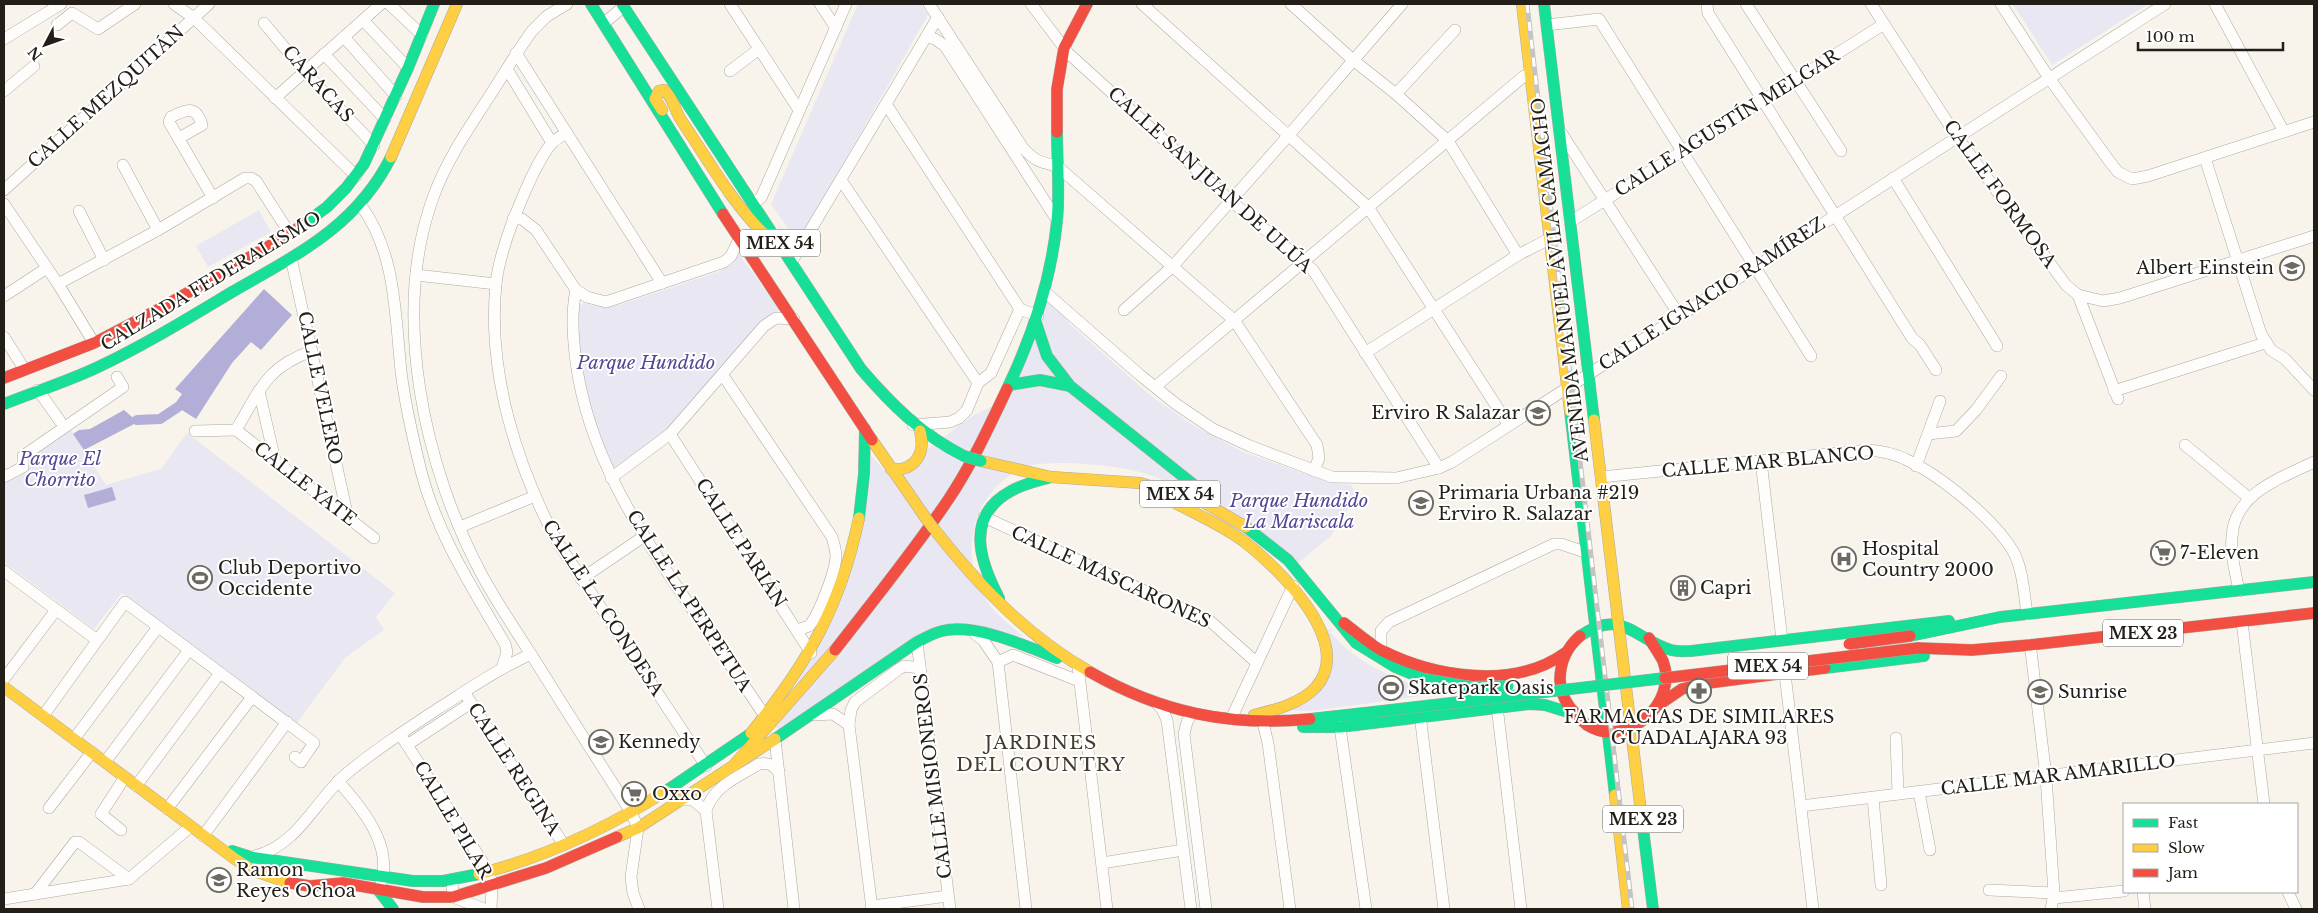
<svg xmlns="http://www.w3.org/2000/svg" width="2318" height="913" font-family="'Libre Baskerville',serif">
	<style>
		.green { fill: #e9e7f1 }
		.water { fill: #b3aed8 }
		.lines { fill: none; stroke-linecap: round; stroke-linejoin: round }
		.canal { stroke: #b3aed8; stroke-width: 10 }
		.street-casing { stroke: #ada9a2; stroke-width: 12 }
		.fast-casing { stroke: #ada9a2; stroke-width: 12 }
		.slow-casing { stroke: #ada9a2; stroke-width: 12 }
		.jam-casing { stroke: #ada9a2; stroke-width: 12 }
		.street { stroke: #fefdfc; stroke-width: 11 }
		.fast { stroke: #16e098; stroke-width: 11 }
		.slow { stroke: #ffcf43; stroke-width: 11 }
		.jam { stroke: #f24e42; stroke-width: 11 }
		.rail-casing { stroke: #c6c4c2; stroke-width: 5 }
		.rail { stroke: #fff; stroke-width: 3; stroke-dasharray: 9; stroke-linecap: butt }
		.fast-bridge-casing { stroke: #ada9a2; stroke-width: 12; stroke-linecap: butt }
		.slow-bridge-casing { stroke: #ada9a2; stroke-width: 12; stroke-linecap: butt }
		.jam-bridge-casing { stroke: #ada9a2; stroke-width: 12; stroke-linecap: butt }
		.fast-bridge { stroke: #16e098; stroke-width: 11 }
		.slow-bridge { stroke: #ffcf43; stroke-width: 11 }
		.jam-bridge { stroke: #f24e42; stroke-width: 11 }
		.labels { text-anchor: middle; stroke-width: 4; stroke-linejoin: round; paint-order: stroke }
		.shield { fill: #fff; stroke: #65625d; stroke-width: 1 }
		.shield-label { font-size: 16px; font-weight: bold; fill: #231f18 }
		.street-label { font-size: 18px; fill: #231f18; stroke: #fff }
		.poi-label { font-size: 18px; fill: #231f18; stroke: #fff; text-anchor: start }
		.park-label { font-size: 18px; font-style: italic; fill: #534794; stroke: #fff }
		.neighbourhood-label { font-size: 19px; letter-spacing: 1px; fill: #453c2e; stroke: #fff }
	</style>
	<rect width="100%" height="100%" fill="#f8f4ec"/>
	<g class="green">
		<path d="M858,4h63l7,11 -130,228 -27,-39z"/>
		<path d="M2013,4h135l-96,61z"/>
		<path d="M259,210l12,22 -63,35 -12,-21z"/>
		<path d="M739,254l41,55 -115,126 -51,37c-23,-53 -38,-109 -35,-166l4,-3 14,3 22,-1 99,-33 15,-9z"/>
		<path d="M1047,295l24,30 80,71 43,30 49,26 86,30 22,3 7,13 -12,8 2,3 -16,26 -35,29c-48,-32 -98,-74 -153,-91 -27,-8 -90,-14 -117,-7 -5,1 -9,5 -13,7 -41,24 -52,76 -34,117 10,20 27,33 44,47l-65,-14 -178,108 -7,-5 60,-112 35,-160 16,16 43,-21 44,-33 35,-17z"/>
		<path d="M69,427l37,58 55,-16 26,-36 208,160 -19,24 8,13 -39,28 -49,66 -174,-131 -28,36 -90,-67v-78l24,-12v-15z"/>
		<path d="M1320,620c9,10 18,22 29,31 28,22 61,34 95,42l-133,18 -28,-1 41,-27z"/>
	</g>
	<g class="water">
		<path d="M264,289l28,26 -31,35 -10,-8 -19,21 -36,56 -22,-14 8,-11 -7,-5z"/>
		<path d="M124,410l14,12 -54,28 -11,-16 6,-4 11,-1z"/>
		<path d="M112,487l4,13 -28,8 -4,-13z"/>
	</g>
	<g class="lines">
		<path class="canal" d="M137,420l23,-1 18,-12"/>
		<defs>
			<g id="street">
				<path d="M174,4l20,14 162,158"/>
				<path d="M389,4l33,31"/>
				<path d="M567,4l-20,12 -15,15c-16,22 -30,46 -45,69 -20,31 -40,60 -53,95 -44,118 -10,273 49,382 16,29 35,57 53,85 31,50 63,100 95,150l7,16 -7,49 2,16 6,16"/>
				<path d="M730,4l69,106"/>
				<path d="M820,4l16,24"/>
				<path d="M929,4l94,144c13,14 17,14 34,18l177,154 83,125 2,13 -5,13"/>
				<path d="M1031,4l37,49 163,148 82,69 126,198"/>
				<path d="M1142,4l226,203 140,217"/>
				<path d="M1291,4l62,56 43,34 52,47 70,114"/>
				<path d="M1707,4l1,9 204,325 8,7 16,25"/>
				<path d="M1746,4l95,147"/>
				<path d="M1871,4l86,133 109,148 12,10 40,104"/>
				<path d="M2001,4l48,74 61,84 8,10 14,7 16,-3 166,-54"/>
				<path d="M2215,4l69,128"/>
				<path d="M363,20l45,48"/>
				<path d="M264,23l40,48 70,74"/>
				<path d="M604,23l17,-14v-5"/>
				<path d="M57,25l15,-12 26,16 37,-25"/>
				<path d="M1547,25l52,-6 212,337"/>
				<path d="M344,37l52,59"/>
				<path d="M926,37l9,2 10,7 112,174"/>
				<path d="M4,39l57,-35"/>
				<path d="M516,53l146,230"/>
				<path d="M324,54l61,65"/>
				<path d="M507,69l45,74"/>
				<path d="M730,71l29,-22"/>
				<path d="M4,91l30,-25"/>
				<path d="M1396,94l59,-64"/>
				<path d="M275,98l106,-94"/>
				<path d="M886,104l134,205 18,7"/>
				<path d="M567,133c-5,3 -12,6 -16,11 -11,14 -23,40 -30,57 -11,26 -22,55 -25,83 -9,88 21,183 62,259l148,223"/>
				<path d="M1562,134l117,181"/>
				<path d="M179,138l23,-13c-6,-21 -17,-15 -31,-8l-2,5 44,76"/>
				<path d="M2205,158l56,176 10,16 14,9 29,31"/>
				<path d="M123,165l35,65"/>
				<path d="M1893,178l104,168"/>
				<path d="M841,180l137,203"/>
				<path d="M4,190l205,-186"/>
				<path d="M753,203l8,-5 85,-194"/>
				<path d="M4,204l54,80 36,59"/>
				<path d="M360,204c36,48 35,110 41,167 4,33 12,68 20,100 16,63 52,118 84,173l2,8 -5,16"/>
				<path d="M79,211l25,49"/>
				<path d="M513,219h9l14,11 40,60c-5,24 -3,48 0,72 12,90 60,165 110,238 27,39 53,78 79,116"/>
				<path d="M1570,222l314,-198"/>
				<path d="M291,258l57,260"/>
				<path d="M792,261l146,-244"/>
				<path d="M416,275l80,9"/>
				<path d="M58,284l100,-54 87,-52h6l5,3 34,53"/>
				<path d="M576,290l11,7 19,5 118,-40 7,-6 8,-17"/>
				<path d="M1045,292l95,83 36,29 37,25 37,17 82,31 64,1 43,-10 13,-6 713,-458"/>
				<path d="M2078,295l25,6 17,-3 194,-62"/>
				<path d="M4,296l43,-28"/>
				<path d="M1124,310l49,-44 115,-130 114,-132"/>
				<path d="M4,337l21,33"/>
				<path d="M1365,353l153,-98 31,-16"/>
				<path d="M722,374l110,163c2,7 4,13 4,20 -1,15 -17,58 -27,69l-12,4"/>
				<path d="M1155,387l369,-311 7,-2"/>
				<path d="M38,390l22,31"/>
				<path d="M259,391l16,69"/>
				<path d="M2114,391l151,-48"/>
				<path d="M913,425l37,-3 9,-4 8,-8 11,-27 13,-10 29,-64"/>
				<path d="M236,430l138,108"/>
				<path d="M236,430c24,-40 30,-63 76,-79"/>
				<path d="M195,431l41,-1"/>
				<path d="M670,434l141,219"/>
				<path d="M1928,434l28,-3 20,-21 25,-34"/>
				<path d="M2185,445l64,53"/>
				<path d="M1761,461l21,179"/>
				<path d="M1916,466l24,-65"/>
				<path d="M4,477l19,-10v-11l100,-69 -6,-10"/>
				<path d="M1601,477l267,-27c13,1 25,3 37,9 35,16 88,59 108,92 10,18 11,43 14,63"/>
				<path d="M611,478l59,-44 94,-108 12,-8 18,1"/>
				<path d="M984,517l226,104 47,42"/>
				<path d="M460,527l75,-31"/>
				<path d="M4,571l93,69"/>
				<path d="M581,579l62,-42"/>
				<path d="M2239,591c-3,-17 -9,-37 -7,-54 2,-44 49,-59 82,-75"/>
				<path d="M2242,622l22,182"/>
				<path d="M975,634l8,6 15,22 28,247"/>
				<path d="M917,642l33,267"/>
				<path d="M1381,650v-19l8,-9 165,-78h7l24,8"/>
				<path d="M2031,651l15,126 8,116 -3,16"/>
				<path d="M998,662l15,-7 66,26"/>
				<path d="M1078,666l29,243"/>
				<path d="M1785,674l28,235"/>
				<path d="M4,679l52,-69"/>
				<path d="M464,692l100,153"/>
				<path d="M1157,704l5,5 5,11 24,189"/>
				<path d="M1497,706l24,203"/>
				<path d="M1192,713l-5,9 -3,12 22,175"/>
				<path d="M814,715l19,-1 16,11"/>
				<path d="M1420,715l24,194"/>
				<path d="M43,716l82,-114 189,141 -13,19 -6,-5"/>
				<path d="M1231,719l62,-133"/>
				<path d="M1264,727l4,16 22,166"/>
				<path d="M1340,727l26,182"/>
				<path d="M400,734l89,138 3,13 -1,24"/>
				<path d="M1896,738l2,56"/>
				<path d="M74,739l84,-112"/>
				<path d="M775,739l19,170"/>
				<path d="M407,745l64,-42"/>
				<path d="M105,762l84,-112"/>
				<path d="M338,781c24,27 55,64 43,102"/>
				<path d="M136,786l84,-113"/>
				<path d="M1919,792l11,58"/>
				<path d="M1873,798l8,87"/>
				<path d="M681,800h12l13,11 12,98"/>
				<path d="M1801,806l513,-63"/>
				<path d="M49,808l43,-56"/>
				<path d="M167,809l85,-112"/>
				<path d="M706,811c7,-25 32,-34 53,-47 10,-2 13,1 20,8"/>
				<path d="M121,830l-20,-16 24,-37"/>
				<path d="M203,836l84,-114"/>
				<path d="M255,856c43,-11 59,-54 91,-82 29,-24 61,-45 93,-66 30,-19 59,-39 92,-54"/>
				<path d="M1102,863l81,-13"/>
				<path d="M452,881l1,16 31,12"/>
				<path d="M1989,890l65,3"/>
				<path d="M2143,892l2,17"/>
				<path d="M2288,892l8,17"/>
				<path d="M35,894l40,-52h4l50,37"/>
				<path d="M2054,898l70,-7"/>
				<path d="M4,899l125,-20 61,-52"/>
				<path d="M872,906l76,-10"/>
				<path d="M872,909l-23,-184 2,-15 4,-8 44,-33 5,-3 16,2"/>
			</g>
			<g id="fast">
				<path d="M591,4l132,210"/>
				<path d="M622,4l239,365c30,35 61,66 103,87"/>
				<path d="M1544,4l50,416"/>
				<path d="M304,224l23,-17 19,-19 18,-24 44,-96 26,-64"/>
				<path d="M1036,323l11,33 23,30 144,115"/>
				<path d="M1009,385l31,-5 30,6"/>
				<path d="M1007,389c26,-54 44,-109 50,-168 3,-29 0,-60 0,-89"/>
				<path d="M4,404c30,-12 62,-22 92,-36 47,-22 91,-49 136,-76 64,-37 124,-65 159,-135"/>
				<path d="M1570,411l45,384"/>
				<path d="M859,518l5,-44 1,-45"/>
				<path d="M1246,527l42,33 68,83 39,24 29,12"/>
				<path d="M999,598c-20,-38 -34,-82 12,-107 12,-7 27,-10 40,-14"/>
				<path d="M1580,636c43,-29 55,4 91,14 7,2 13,1 20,1l258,-30"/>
				<path d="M1910,636l90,-19 314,-35"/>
				<path d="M1825,668l99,-12"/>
				<path d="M1310,719l63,-7"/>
				<path d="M1303,727h37l189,-23 16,1 29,9"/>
				<path d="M775,739l142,-97c8,-4 16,-9 25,-11 33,-8 84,15 115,27"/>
				<path d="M666,791l93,-63"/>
				<path d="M1640,804l13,105"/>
				<path d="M232,851l19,6 162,24h30l36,-7"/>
				<path d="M379,891l14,18"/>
			</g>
			<g id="slow">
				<path d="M1522,4l48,407"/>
				<path d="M662,110l-7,-11 4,-8 5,-1c9,7 11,21 17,30 26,38 49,80 82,113"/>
				<path d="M391,157l66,-153"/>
				<path d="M1594,420l46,384"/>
				<path d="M872,440l53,77"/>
				<path d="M981,461l70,16 89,6 63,19 43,25"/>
				<path d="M891,469c24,3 35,-16 29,-38"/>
				<path d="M1166,498c27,15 55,26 80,45 33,26 109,99 70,144 -16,17 -41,23 -62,28"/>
				<path d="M934,529c44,56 93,107 156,143"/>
				<path d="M4,687l231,172 19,12 36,12"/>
				<path d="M751,733c57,-71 89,-125 108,-215"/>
				<path d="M733,766l42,-27"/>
				<path d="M1615,795l13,114"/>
				<path d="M617,837l21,-9 95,-62 102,-116"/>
				<path d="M479,874c66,-17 130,-47 187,-83"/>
			</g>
			<g id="jam">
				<path d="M1057,132v-43l7,-41 23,-44"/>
				<path d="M723,214l149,226"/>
				<path d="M4,378l90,-35 67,-35 129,-74 14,-10"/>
				<path d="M1344,623c12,9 24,20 37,27 53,27 133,40 184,3"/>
				<path d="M1580,636c-13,11 -20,27 -20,44 1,13 6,25 16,34 3,4 7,8 11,11 39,25 92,-22 76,-64 -4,-8 -10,-16 -14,-23"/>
				<path d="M1918,648l54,2 58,-5 284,-32"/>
				<path d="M835,650c38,-49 78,-98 113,-150 23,-34 41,-73 59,-111"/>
				<path d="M1090,672c70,40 139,55 220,47"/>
				<path d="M1660,704l22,-15 19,-5 124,-16"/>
				<path d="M290,883l20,3 33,-3 80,14h30l93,-29 71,-31"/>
			</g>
		</defs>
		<use href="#street" class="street-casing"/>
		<use href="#fast" class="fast-casing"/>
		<use href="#slow" class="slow-casing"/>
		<use href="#jam" class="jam-casing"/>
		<use href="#street" class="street"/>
		<use href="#fast" class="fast"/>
		<use href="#slow" class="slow"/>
		<use href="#jam" class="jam"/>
		<defs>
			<path id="rail" d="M1527,4l105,905"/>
		</defs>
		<use href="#rail" class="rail-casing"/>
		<use href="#rail" class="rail"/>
		<defs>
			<g id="fast-bridge">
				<path d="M964,456l17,5"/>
				<path d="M1424,679l46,8 38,-1"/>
				<path d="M1373,712l292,-34"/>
			</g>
			<path id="slow-bridge" d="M925,517l9,12"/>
			<g id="jam-bridge">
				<path d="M1849,644l61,-8"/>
				<path d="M1665,678l253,-30"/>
			</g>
		</defs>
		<use href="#fast-bridge" class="fast-bridge-casing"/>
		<use href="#slow-bridge" class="slow-bridge-casing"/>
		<use href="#jam-bridge" class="jam-bridge-casing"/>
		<use href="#fast-bridge" class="fast-bridge"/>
		<use href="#slow-bridge" class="slow-bridge"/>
		<use href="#jam-bridge" class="jam-bridge"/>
	</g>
	<defs>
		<symbol id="school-ring" viewBox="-11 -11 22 22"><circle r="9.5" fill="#fff" stroke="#6e6a62" stroke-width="1.5"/><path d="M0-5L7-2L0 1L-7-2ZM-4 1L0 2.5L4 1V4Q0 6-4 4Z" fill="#6e6a62"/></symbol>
		<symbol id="supermarket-ring" viewBox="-11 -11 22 22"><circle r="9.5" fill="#fff" stroke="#6e6a62" stroke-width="1.5"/><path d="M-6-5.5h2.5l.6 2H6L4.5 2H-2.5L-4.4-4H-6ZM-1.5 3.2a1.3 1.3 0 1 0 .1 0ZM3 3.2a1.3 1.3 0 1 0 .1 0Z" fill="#6e6a62"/></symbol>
		<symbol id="hospital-ring" viewBox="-11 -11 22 22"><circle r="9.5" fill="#fff" stroke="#6e6a62" stroke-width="1.5"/><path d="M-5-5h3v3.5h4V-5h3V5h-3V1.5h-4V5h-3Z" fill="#6e6a62"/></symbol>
		<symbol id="stadium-ring" viewBox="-11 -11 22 22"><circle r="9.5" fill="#fff" stroke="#6e6a62" stroke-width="1.5"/><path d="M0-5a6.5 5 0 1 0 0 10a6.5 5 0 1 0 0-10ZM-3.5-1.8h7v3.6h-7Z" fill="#6e6a62"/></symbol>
		<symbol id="building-ring" viewBox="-11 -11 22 22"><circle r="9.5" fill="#fff" stroke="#6e6a62" stroke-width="1.5"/><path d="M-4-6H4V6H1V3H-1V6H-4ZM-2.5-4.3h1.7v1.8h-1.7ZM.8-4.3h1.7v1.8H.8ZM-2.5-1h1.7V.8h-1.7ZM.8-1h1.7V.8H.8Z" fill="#6e6a62"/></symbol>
		<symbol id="pharmacy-ring" viewBox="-11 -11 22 22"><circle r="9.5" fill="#fff" stroke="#6e6a62" stroke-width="1.5"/><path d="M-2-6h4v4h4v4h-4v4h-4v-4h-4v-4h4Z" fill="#6e6a62"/></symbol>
	</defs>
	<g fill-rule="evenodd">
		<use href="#school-ring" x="2278" y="254" width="28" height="28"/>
		<use href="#school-ring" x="1524" y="399" width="28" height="28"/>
		<use href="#school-ring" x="1407" y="489" width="28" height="28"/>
		<use href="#supermarket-ring" x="2149" y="539" width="28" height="28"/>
		<use href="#hospital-ring" x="1830" y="545" width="28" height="28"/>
		<use href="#stadium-ring" x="186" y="564" width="28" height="28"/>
		<use href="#building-ring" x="1669" y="574" width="28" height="28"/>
		<use href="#stadium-ring" x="1377" y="674" width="28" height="28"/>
		<use href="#pharmacy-ring" x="1685" y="677" width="28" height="28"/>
		<use href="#school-ring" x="2026" y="678" width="28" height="28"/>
		<use href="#school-ring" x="587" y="728" width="28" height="28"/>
		<use href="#supermarket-ring" x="620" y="780" width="28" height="28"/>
		<use href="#school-ring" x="205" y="866" width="28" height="28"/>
	</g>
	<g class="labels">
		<g class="shield">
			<rect x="740" y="229.5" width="80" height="27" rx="4"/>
			<rect x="1140" y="480.5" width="80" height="27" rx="4"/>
			<rect x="2103" y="619.5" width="80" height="27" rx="4"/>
			<rect x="1728" y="652.5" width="80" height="27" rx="4"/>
			<rect x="1603" y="805.5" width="80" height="27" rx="4"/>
		</g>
		<g class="shield-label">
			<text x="780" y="249">MEX 54</text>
			<text x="1180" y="500">MEX 54</text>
			<text x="2143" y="639">MEX 23</text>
			<text x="1768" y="672">MEX 54</text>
			<text x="1643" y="825">MEX 23</text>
		</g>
		<g class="street-label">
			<text transform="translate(318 84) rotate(48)" y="6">CARACAS</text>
			<text transform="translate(106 97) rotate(-42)" y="6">CALLE MEZQUITÁN</text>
			<text transform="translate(1727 123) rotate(-32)" y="6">CALLE AGUSTÍN MELGAR</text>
			<text transform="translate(1210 180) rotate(42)" y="6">CALLE SAN JUAN DE ULÚA</text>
			<text transform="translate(2000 194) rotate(54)" y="6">CALLE FORMOSA</text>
			<text transform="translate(1560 280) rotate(-97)" y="6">AVENIDA MANUEL ÁVILA CAMACHO</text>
			<text transform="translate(211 281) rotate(-31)" y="6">CALZADA FEDERALISMO</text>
			<text transform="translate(1712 294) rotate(-33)" y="6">CALLE IGNACIO RAMÍREZ</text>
			<text transform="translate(320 388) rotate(78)" y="6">CALLE VELERO</text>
			<text transform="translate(1768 462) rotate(-5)" y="6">CALLE MAR BLANCO</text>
			<text transform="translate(305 484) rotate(38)" y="6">CALLE YATE</text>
			<text transform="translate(741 543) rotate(57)" y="6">CALLE PARIÁN</text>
			<text transform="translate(1111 577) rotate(25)" y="6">CALLE MASCARONES</text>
			<text transform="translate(689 601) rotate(57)" y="6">CALLE LA PERPETUA</text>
			<text transform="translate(603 608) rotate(57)" y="6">CALLE LA CONDESA</text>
			<text transform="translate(514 769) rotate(57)" y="6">CALLE REGINA</text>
			<text transform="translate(2058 775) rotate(-7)" y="6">CALLE MAR AMARILLO</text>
			<text transform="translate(933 776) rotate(-97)" y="6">CALLE MISIONEROS</text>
			<text transform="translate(453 820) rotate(59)" y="6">CALLE PILAR</text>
		</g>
		<g class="poi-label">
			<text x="2274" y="274" text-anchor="end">Albert Einstein</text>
			<text x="1520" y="419" text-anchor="end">Erviro R Salazar</text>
			<text x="1438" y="499">Primaria Urbana #219<tspan x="1438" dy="21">Erviro R. Salazar</tspan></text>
			<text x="1862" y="555">Hospital<tspan x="1862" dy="21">Country 2000</tspan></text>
			<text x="2180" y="559">7-Eleven</text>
			<text x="218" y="574">Club Deportivo<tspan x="218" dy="21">Occidente</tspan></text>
			<text x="1700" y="594">Capri</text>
			<text x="1408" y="694">Skatepark Oasis</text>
			<text x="2058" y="698">Sunrise</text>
			<text x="1699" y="723" text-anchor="middle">FARMACIAS DE SIMILARES<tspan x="1699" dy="21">GUADALAJARA 93</tspan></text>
			<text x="618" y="748">Kennedy</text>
			<text x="652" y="800">Oxxo</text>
			<text x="236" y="876">Ramon<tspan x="236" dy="21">Reyes Ochoa</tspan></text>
		</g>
		<g class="park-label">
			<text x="646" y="369">Parque Hundido</text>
			<text x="60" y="465">Parque El<tspan x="60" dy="21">Chorrito</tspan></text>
			<text x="1299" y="507">Parque Hundido<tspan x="1299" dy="21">La Mariscala</tspan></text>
		</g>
		<g class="neighbourhood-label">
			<text x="1041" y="749">JARDINES<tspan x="1041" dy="22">DEL COUNTRY</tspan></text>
		</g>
	</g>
	<rect width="2318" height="913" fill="none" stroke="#231f18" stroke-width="10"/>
	<rect x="2123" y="803" width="175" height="90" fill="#ffffff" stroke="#a7a5a3"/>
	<rect x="2133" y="819" width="25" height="8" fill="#16e098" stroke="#a7a5a3"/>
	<text x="2168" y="828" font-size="15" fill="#231f18">Fast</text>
	<rect x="2133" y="844" width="25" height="8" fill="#ffcf43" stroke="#a7a5a3"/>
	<text x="2168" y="853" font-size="15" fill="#231f18">Slow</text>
	<rect x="2133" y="869" width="25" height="8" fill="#f24e42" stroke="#a7a5a3"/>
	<text x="2168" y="878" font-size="15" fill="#231f18">Jam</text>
	<g transform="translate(45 45) rotate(229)" stroke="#ffffff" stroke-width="4" paint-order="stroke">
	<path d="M0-4L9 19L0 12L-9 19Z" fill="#231f18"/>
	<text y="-8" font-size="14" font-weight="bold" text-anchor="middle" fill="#231f18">N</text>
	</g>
	<path d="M2138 42v8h145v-8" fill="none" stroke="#231f18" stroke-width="2.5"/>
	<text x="2146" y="42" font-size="15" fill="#231f18" stroke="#ffffff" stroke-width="4" paint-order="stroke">100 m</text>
</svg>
